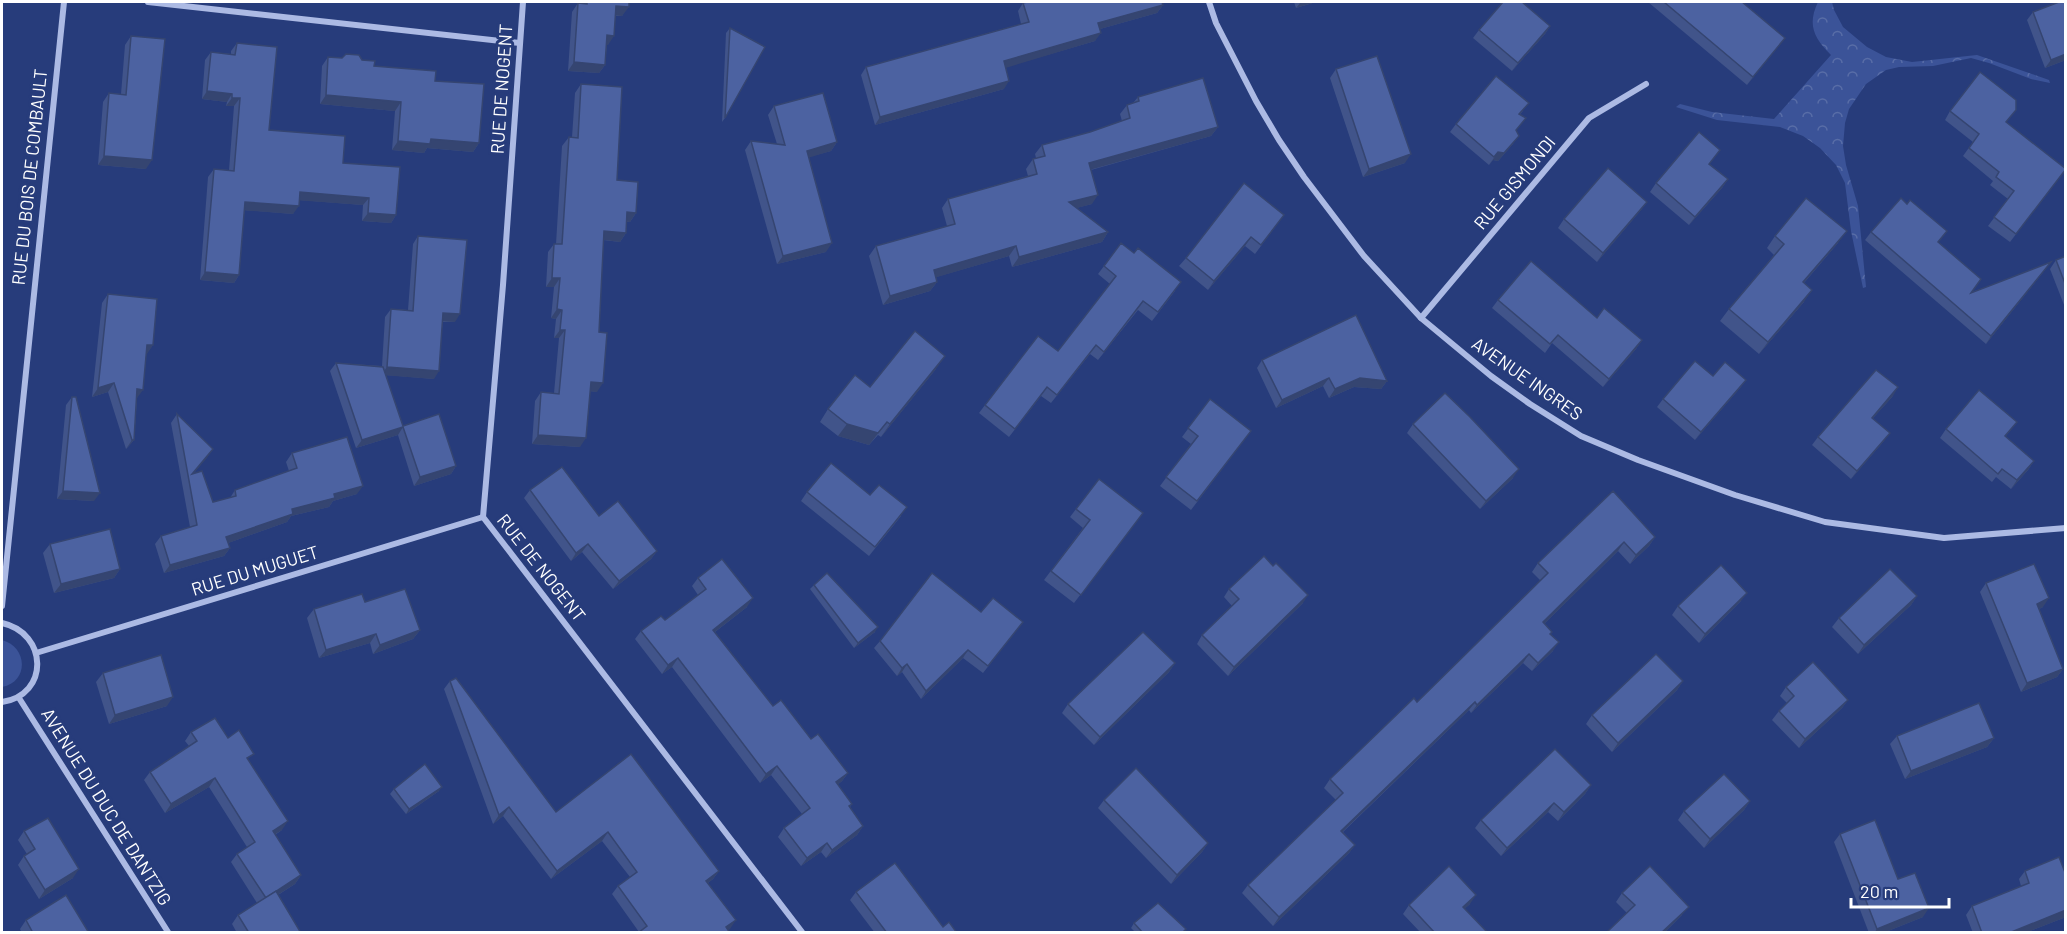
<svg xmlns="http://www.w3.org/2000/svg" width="2067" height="934" font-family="Barlow,sans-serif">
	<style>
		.grass { fill: #3b5398 }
		.forest { fill: url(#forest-crowns) }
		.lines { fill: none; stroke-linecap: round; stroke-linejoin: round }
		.street { stroke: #acbae4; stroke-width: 6 }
		.wall { fill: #41548a }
		.shaded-wall { fill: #354571 }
		.building { fill: #4c62a1; stroke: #354571; stroke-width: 1.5 }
		.labels { text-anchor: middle; stroke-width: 6; stroke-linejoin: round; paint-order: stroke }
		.street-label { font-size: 18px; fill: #fff; stroke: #273c7b }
	</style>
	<defs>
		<pattern id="forest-crowns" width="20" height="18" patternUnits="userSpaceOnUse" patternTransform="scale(1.5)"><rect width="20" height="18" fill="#3b5398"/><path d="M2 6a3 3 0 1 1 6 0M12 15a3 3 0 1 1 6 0" fill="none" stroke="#586da7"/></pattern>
	</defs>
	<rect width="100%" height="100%" fill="#273c7b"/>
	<path class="grass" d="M2,640c26,7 27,42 0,47z"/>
	<path class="forest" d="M1818,2h14l2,8 9,17 24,20 19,10 26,5 65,-7 72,25 1,3 -19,-4 -42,-16 -18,-5 -38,8 -34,1 -13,3 -20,14 -17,25 -4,14 -2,23 3,19 12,41 8,81 -3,1 -12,-57 -6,-48 -9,-18 -16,-17 -17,-12 -23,-9 -63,-7 -41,-13 4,-3 32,8 62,7 57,-64c-17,-17 -24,-30 -13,-53z"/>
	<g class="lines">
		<g class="street">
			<path d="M148,2l372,41"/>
			<path d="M523,2l-20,283 -20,232 319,415"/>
			<path d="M1209,2l7,21 40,78 23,39 25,37 60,79 57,62 70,58 39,28 51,32 57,24 97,35 90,27 119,16 122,-10"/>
			<path d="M1421,318l168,-200 57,-34"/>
			<path d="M2,606l62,-604"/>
			<path d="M2,623c46,10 48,72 0,79"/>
			<path d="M36,653l447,-136"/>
			<path d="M19,698l149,234"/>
		</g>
	</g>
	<g class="wall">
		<path d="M582,2h47l-7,14h-7l-7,29 -1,-1 -2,21 -6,8 -31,-2 4,-59 6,-9 4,1z"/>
		<path d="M1294,2h22l-20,6z"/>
		<path d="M1648,2h94l43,36 -38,47z"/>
		<path d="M1023,3l140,2 -6,8 -57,16 -5,12 -89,26 -2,22 -129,36 -14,-50 5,-8 155,-43 -3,-13z"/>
		<path d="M2033,12l33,48 -21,8 -18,-48z"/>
		<path d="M1550,26l-5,8 -33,37 -39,-33 6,-8z"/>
		<path d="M730,28l-5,90 -3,4 4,-89z"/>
		<path d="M131,36l15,133 -48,-4 5,-63 6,-9 12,1 4,-49z"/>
		<path d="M237,43l32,87 74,33 53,52 -5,8 -29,-2 1,-16 -64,-5 -6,14 -49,-4 -5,65 -5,8 -34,-3 8,-103 6,-8 15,1 5,-64h-8l1,-4 -25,-3 3,-39 6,-8 20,2v-3z"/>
		<path d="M328,57l34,3 12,6 61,15 44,62 -6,9 -46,-4 -3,5 -32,-3 3,-39 -75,-7 2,-38z"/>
		<path d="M1336,69l69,94 -42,14 -33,-99z"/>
		<path d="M581,84l36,96 19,33 -6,9h-3l-1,11 -6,9 -17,-2 -6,152 -7,-1 -10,56 -48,-3 3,-43 6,-9 13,1 5,-55h-5l2,-19 -5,-1 3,-31h-8l2,-35 6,-8h2l6,-98 7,-9h3l3,-44z"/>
		<path d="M1138,97l80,30 -7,9 -120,34 1,34 -16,4 32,24 -6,10 -90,25 -3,-11 -73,21 1,5 -7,9 -47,14 -14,-49 7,-10 71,-20 -5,-18 6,-9 80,-23 -2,-7 7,-10 3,-1 -1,-4 7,-9 48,-13 32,-11 -2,-7 7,-9 6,-2z"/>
		<path d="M774,106l63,36 -6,9 -23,6 18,95 -49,12 -32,-114 6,-9 26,3 -9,-29z"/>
		<path d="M1523,111l-3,3 -7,30 -15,17 -5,-1 -4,5 -39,-33 6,-8z"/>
		<path d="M1950,111l56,11 54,55 -50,65 -22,-16 20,-27 -18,-14 3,-4 -30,-25 10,-14 -28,-22z"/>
		<path d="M1714,158l-5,6 19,15 -6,9 -33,37 -39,-33 6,-9z"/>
		<path d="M1647,202l-6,8 -44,52 -39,-34 6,-9z"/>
		<path d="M1907,204l31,38 33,50 74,-22 -59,74 -121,-104 6,-8z"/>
		<path d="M1284,215l-29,39 -10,-8 -37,44 -29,-24 7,-8z"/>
		<path d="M418,236l37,86h-12l-9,57 -48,-4 17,51 53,40 -5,8 -37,12 -16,-51 -42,13 -26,-77 6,-8 46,3 3,-49 6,-8 17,1 5,-66z"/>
		<path d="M1775,236l63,7 -34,40v19l-45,52 -39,-33 9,-12 45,-54 -7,-7z"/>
		<path d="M2066,256v54l-16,-41 6,-9z"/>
		<path d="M1104,266l71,25 -23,30 -14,-11 -40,50 -8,-6 -39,49 -10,-7 -32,41 -30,-24 6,-8 73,-54 52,-67 -12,-10z"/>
		<path d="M108,294l45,51 -7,9 -9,44 -3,42 -7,8 -1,1 -18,-57 -16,5 10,-94z"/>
		<path d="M1498,300l99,18 45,22 -6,9 -33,38 -51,-44 -7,10 -53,-45z"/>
		<path d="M1262,360l125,21 -6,8 -27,-2 -25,11 -6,-12 -47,22 -19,-40z"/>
		<path d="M936,369l-55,68 -3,-2 -9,10 -31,-9 -18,-14 8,-13 42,-22z"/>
		<path d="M1713,376l33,4 -6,8 -45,52 -38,-33 6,-8z"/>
		<path d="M1893,396l-20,22 11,23 -33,38 -39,-34 6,-8z"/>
		<path d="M72,397l22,104 -37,-2 9,-94z"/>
		<path d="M1210,399l41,32 -60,79 -31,-24 31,-42 -9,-7z"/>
		<path d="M177,414l36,35 -19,24 19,29 17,-4 5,-8 54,-19 -3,-9 6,-9 65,41 -24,7 -4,6 -38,9 -4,6 -59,21 2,5 -6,8 -60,17 -9,-29 6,-8 29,-9 -19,-104z"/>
		<path d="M2017,422l-12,15 29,24 -6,9 -17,19 -15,-12 -4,5 -52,-44 6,-9z"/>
		<path d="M1413,424l100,54 -33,31 -73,-76z"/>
		<path d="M530,490l69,26 58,35 -6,8 -38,30 -31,-37 -11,9 -47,-63z"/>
		<path d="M1613,491l42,46 -6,9 -19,18 -12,-13 -74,73 7,10 2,17 -21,20 -9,-8 -52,50 -2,-3 -126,122 12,13 -6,8 -76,73 -31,-33 6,-8 88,-85 -12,-12 6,-9 87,-77 124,-121 -9,-9 6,-9z"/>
		<path d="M807,492l63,3 31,21 -32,40 -68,-55z"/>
		<path d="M1076,509l67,4 -69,90 -30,-23 39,-52 -13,-11z"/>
		<path d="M50,544l70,25 -6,9 -60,15 -11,-40z"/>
		<path d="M1273,566l30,37 -75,73 -31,-32 5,-9 30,-29 -8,-9 5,-8z"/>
		<path d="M698,578l49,29 -32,25 58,74 75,67 -6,8 -5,4 15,19 -2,3 13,19 -6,9 -31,23 -5,-6 -20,14 -23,-29 6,-9 18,-14 -31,-39 -11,8 -88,-116 -10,7 -27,-35 6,-8 24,-11 33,-25 -6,-9z"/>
		<path d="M1986,583l57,24 -4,2 24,60 -6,8 -36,15 -41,-100z"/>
		<path d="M814,585l61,47 -21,16 -44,-59z"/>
		<path d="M1917,596l-6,9 -53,49 -26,-27 7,-9z"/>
		<path d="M1741,601l-42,42 -27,-28 6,-9z"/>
		<path d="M365,602l55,28 -7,9 -40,15 -3,-11 -51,15 -12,-40 7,-9z"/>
		<path d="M981,612l42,10 -40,51 -20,-15 -42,41 -19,-27 -5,4 -23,-28 6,-7z"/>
		<path d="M1175,663l-6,9 -75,73 -32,-32 6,-9z"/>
		<path d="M103,673l64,33 -58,18 -13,-42z"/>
		<path d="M450,681l106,131 163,59 -6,8 -5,4 22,46 -91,3 -27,-38 6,-8 12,-9 -28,-36 -51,38 -48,-63 -10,8 -49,-135z"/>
		<path d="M1683,681l-6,9 -65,62 -26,-28 6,-9z"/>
		<path d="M1786,687l62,13 -6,8 -43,40 -27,-28 7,-9 8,-8 -7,-7z"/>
		<path d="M191,732l37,6 21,23 33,69 -7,5 26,40 -6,9 -17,11 23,38h-64l-5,-9 6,-9 19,-12 -26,-41 6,-8 10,-7 -38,-60 -44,26 -21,-33 6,-8 39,-26 -4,-5z"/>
		<path d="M1897,736l97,2 -7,9 -82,32 -15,-35z"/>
		<path d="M1591,785l-6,9 -27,27 -10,-9 -47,44 -26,-28 6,-8z"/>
		<path d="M394,789l45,2 -33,23 -16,-20z"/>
		<path d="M1104,800l104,43 -6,9 -31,32 -73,-76z"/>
		<path d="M1750,801l-6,9 -40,38 -26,-28 6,-9z"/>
		<path d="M24,831l49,47 -34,21 -21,-34 6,-9 3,-2 -9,-14z"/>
		<path d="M1840,834l58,45 25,38 -40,16h-14l-35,-91z"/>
		<path d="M2025,871l41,46 -41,16h-52l-7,-18 6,-9 49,-20 -2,-7z"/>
		<path d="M856,892l87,35 14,6h-82l-25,-33z"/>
		<path d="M1622,893l60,22 -18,18h-58l21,-20 -11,-11z"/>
		<path d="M1470,904l-6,5 24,24h-67l-18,-19 6,-9z"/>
		<path d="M26,920l63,13h-67l-2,-4z"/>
		<path d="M1134,923l52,6 -3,4h-47l-5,-5z"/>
	</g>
	<g class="shaded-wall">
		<path d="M1301,2h15l-20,6z"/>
		<path d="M1163,5l-6,8 -64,18 5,-8z"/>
		<path d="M616,6l13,1 -7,9 -12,-1z"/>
		<path d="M1550,26l-5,8 -33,37 6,-8z"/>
		<path d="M1101,33l-6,8 -96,29 5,-9z"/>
		<path d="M607,35l7,1 -6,9 -7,-1z"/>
		<path d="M1785,38l-6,8 -32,39 6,-8z"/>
		<path d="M2066,54v6l-21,8 6,-8z"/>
		<path d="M574,62l31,3 -6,8 -31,-2z"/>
		<path d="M1009,81l-5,8 -129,36 5,-8z"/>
		<path d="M207,91l25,3 -5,8 -25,-3z"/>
		<path d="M326,95l75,7 -6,9 -75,-7z"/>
		<path d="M232,98h8l-6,8h-8z"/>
		<path d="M1218,127l-7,9 -129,36 7,-9z"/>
		<path d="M1519,136l-6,8 -15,17 -5,-1 -4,5 9,-13z"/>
		<path d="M431,139l48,4 -6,9 -46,-4 -3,5 -32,-3 6,-9z"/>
		<path d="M837,142l-6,9 -30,9 6,-9z"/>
		<path d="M1411,154l-6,9 -42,14 6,-8z"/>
		<path d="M104,156l48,4 -6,9 -48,-4z"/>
		<path d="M1728,179l-6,9 -33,37 6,-8z"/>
		<path d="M300,192l69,6 -6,7 -69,-5z"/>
		<path d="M1098,195l-6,9 -30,8 7,-10z"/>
		<path d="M245,202l54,4 -6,8 -54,-4z"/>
		<path d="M1647,202l-6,8 -44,52 6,-9z"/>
		<path d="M627,212l9,1 -6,9 -9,-1z"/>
		<path d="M368,213l28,2 -5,8 -29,-2z"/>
		<path d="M604,231l22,2 -6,9 -22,-3z"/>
		<path d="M1847,231l-9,12 -44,51 9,-12z"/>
		<path d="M1108,232l-6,10 -90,25 7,-10z"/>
		<path d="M1251,237l-6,9 -37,44 6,-9z"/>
		<path d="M832,243l-6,9 -49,12 6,-8z"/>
		<path d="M1016,246l-7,10 -82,24 7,-10z"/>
		<path d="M2051,262l-6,8 -59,74 5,-8z"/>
		<path d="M205,272l34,3 -5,8 -34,-3z"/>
		<path d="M552,278h8l-6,9h-8z"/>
		<path d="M937,282l-7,9 -47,14 7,-9z"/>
		<path d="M1812,290l-8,12 -45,52 9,-12z"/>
		<path d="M557,309l5,1 -6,9 -5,-1z"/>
		<path d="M443,313l17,1 -5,8 -17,-1z"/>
		<path d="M560,330h5l-6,8h-5z"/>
		<path d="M1642,340l-6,9 -33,38 6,-8z"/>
		<path d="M147,345h6l-6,9 -6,-1z"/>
		<path d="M945,356l-9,13 -55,68 9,-13z"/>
		<path d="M387,367l52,4 -5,8 -53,-4z"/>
		<path d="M1329,378l-6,8 -47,22 6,-8z"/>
		<path d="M1360,378l27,3 -6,8 -27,-2 -25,11 6,-9z"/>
		<path d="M1746,380l-6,8 -45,52 6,-8z"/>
		<path d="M591,382l12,1 -6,9 -12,-1z"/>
		<path d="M114,383l-6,9 -16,5 6,-9z"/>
		<path d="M1898,387l-5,9 -27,30 6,-8z"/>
		<path d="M137,389l6,1 -6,8z"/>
		<path d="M887,422l-18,23 -31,-9 9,-12z"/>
		<path d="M403,427l-5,8 -42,13 6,-8z"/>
		<path d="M1890,433l-6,8 -33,38 6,-8z"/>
		<path d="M538,435l48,3 -6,9 -48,-3z"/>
		<path d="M132,440h2l-7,8 -1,1z"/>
		<path d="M213,449l-6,9 -18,21 3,-5z"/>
		<path d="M2034,461l-6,9 -17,19 6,-9z"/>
		<path d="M456,466l-5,8 -37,12 6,-9z"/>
		<path d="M1519,469l-6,9 -33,31 6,-8z"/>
		<path d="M363,486l-6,8 -24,7 -4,6 -38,9 -4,6 -67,24 6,-9 66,-28 42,-15z"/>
		<path d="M63,491l37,2 -6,8 -37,-2z"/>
		<path d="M1655,537l-6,9 -19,18 6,-9z"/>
		<path d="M1624,542l-6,9 -81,80 6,-9z"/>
		<path d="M588,544l-6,8 -11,9 5,-8z"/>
		<path d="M230,548l-6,8 -60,17 6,-8z"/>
		<path d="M657,551l-6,8 -38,30 6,-8z"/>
		<path d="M120,569l-6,9 -60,15 7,-9z"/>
		<path d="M1747,593l-6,8 -42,42 6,-9z"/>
		<path d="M1308,595l-5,8 -75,73 6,-9z"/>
		<path d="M1917,596l-6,9 -53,49 6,-9z"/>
		<path d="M753,598l-6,9 -40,31 6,-8z"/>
		<path d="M2049,598l-6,9 -12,6 6,-9z"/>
		<path d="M878,627l-3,5 -21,16 4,-5z"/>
		<path d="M420,630l-7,9 -40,15 7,-9z"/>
		<path d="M376,634l-6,9 -51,15 7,-8z"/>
		<path d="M1559,642l-6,9 -21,20 6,-8z"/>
		<path d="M968,650l-5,8 -42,41 5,-8z"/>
		<path d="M1529,654l-6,9 -52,50 6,-8z"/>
		<path d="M678,658l-6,9 -10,7 6,-9z"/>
		<path d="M1175,663l-6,9 -75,73 6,-8z"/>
		<path d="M907,664l-5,8 -5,4 5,-8z"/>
		<path d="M2063,669l-6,8 -36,15 6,-9z"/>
		<path d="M1683,681l-6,9 -65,62 6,-9z"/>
		<path d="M173,697l-6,9 -58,18 6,-9z"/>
		<path d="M1848,700l-6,8 -43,40 6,-9z"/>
		<path d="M1475,702l-6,8 -134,129 6,-8z"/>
		<path d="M1994,738l-7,9 -82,32 6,-8z"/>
		<path d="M777,766l-6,9 -11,8 6,-9z"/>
		<path d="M848,773l-6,8 -12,10 6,-9z"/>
		<path d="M215,778l-6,9 -44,26 6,-9z"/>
		<path d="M1591,785l-6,9 -27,27 6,-9z"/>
		<path d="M442,787l-3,4 -33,23 3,-5z"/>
		<path d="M1750,801l-6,9 -40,38 6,-9z"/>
		<path d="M1554,803l-6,9 -47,44 6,-8z"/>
		<path d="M509,807l-6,9 -10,8 6,-9z"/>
		<path d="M288,821l-6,9 -16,10 7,-9z"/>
		<path d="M863,826l-6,9 -31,23 6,-8z"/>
		<path d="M608,832l-6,9 -51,38 6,-8z"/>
		<path d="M827,843l-6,9 -20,14 6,-8z"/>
		<path d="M1208,843l-6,9 -31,32 6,-9z"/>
		<path d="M1355,845l-6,8 -76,73 6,-9z"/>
		<path d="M79,869l-6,9 -34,21 6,-9z"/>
		<path d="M719,871l-6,8 -13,10 6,-8z"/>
		<path d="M301,875l-6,9 -35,22 6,-8z"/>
		<path d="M1476,895l-6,9 -13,12 6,-9z"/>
		<path d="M1689,907l-7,8 -18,18h-3z"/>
		<path d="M1929,908l-6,9 -40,16h-9l3,-4z"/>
		<path d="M2066,910v7l-41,16h-16z"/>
		<path d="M736,920l-6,9 -5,4 1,-6z"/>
	</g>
	<g class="building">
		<path d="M587,2h42v5l-13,-1 -2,30 -7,-1 -2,30 -31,-3 4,-59 9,1z"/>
		<path d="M1027,2h135l1,3 -65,18 3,10 -97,28 5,20 -129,36 -14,-50 163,-45 -6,-19z"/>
		<path d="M1503,2h19l28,24 -32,37 -39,-33z"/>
		<path d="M1664,2h78l43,36 -32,39z"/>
		<path d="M2059,2h7v52l-15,6 -18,-48z"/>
		<path d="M730,28l35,19 -40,71z"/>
		<path d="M131,36l34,3 -13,121 -48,-4 5,-63 17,2z"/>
		<path d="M237,43l40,4 -8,83 76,6 -2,27 57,4 -4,48 -28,-2 1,-15 -69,-6 -1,14 -54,-4 -6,73 -34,-3 9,-103 20,2 6,-73h-8v-4l-25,-3 4,-39 24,3z"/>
		<path d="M346,54l13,1 3,5 13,1 -1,5 62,5 -1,10 49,3 -5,59 -48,-4 -1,5 -32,-3 3,-39 -75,-7 2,-38 14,1z"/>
		<path d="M1377,56l34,98 -42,15 -33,-100z"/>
		<path d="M1980,72l36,28v10l-10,12 60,47 -50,65 -22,-17 20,-26 -18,-14 3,-5 -30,-24 10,-14 -29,-23z"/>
		<path d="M1496,76l33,27 -10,11 7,4 -10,12 3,6 -15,17 -6,-1 -4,5 -38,-33z"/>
		<path d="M1203,78l15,49 -129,36 9,32 -29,7 39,30 -89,25 -3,-11 -82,24 3,12 -47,14 -14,-50 79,-22 -7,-25 89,-25 -4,-15 12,-3 -3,-11 48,-13 40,-14 -3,-13 12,-4 -1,-4z"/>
		<path d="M581,84l41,3 -5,93 21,2 -2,31 -9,-1 -1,21 -22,-2 -5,101 8,1 -4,50 -12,-1 -5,56 -48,-3 3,-43 18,2 6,-64h-5l2,-20 -5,-1 3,-31h-8l2,-34h8l7,-107 9,1z"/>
		<path d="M823,93l14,49 -30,9 25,92 -49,13 -32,-115 34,4 -11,-39z"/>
		<path d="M1699,132l21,18 -11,14 19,15 -33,38 -39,-34z"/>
		<path d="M1608,168l39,34 -44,51 -39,-34z"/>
		<path d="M1244,183l40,32 -23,30 -10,-8 -37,44 -28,-23z"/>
		<path d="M1806,198l41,33 -44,51 9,8 -44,52 -39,-33 55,-65 -9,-8z"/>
		<path d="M1901,198l6,6 3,-4 37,31 -9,11 43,37 -10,14 80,-31 -60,74 -120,-104z"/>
		<path d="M418,236l49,4 -7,74 -17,-1 -4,58 -52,-4 4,-58 22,2z"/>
		<path d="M1121,243l13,10 4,-5 43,34 -23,30 -15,-11 -39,51 -8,-7 -39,50 -10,-8 -32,42 -30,-24 53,-69 20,15 58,-75 -12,-10z"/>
		<path d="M2066,256v30l-10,-26z"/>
		<path d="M1531,261l66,57 7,-10 38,32 -33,39 -51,-44 -8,9 -52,-44z"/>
		<path d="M108,294l49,5 -4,46h-6l-4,45 -6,-1 -3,51h-2l-18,-57 -16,5z"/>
		<path d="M1356,315l31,66 -27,-3 -25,11 -6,-11 -47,22 -20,-40z"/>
		<path d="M915,331l30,25 -55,68 -3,-2 -9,11 -31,-9 -19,-15 27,-34 15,12z"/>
		<path d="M1695,361l18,15 12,-14 21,18 -45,52 -38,-33z"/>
		<path d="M336,363l47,4 20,59 36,-12 17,52 -36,11 -17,-50 -41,13z"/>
		<path d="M1876,370l22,17 -26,31 18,15 -33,38 -39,-34z"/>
		<path d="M1979,390l38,32 -12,14 29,25 -17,19 -15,-11 -4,5 -52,-45z"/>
		<path d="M1445,393l25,24 49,52 -33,32 -73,-77z"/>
		<path d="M72,397h4l24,96 -37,-2z"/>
		<path d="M1210,399l41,32 -54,70 -31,-24 32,-41 -10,-8z"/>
		<path d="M177,414l36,35 -21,25 10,-3 11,31 23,-6 -1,-6 62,-22 -5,-15 55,-16 16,49 -29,8 1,4 -43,11 1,5 -67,23 4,11 -60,17 -9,-29 36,-11z"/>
		<path d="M831,463l39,32 9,-10 28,22 -32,40 -68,-55z"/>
		<path d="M562,467l37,49 19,-15 39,50 -38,30 -31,-37 -12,9 -46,-63z"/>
		<path d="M1099,479l44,34 -62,82 -30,-24 39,-51 -14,-11z"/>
		<path d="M1613,491l42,46 -19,18 -12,-13 -81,80 9,10 -2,2 9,8 -21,21 -9,-9 -52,51 -2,-3 -134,129 14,14 -76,72 -31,-32 95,-92 -13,-14 84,-81 3,4 131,-129 -10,-10z"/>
		<path d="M110,529l10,40 -59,15 -11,-40z"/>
		<path d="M1264,556l9,10 3,-3 32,32 -74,72 -32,-32 37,-36 -10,-10z"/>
		<path d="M722,559l31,39 -40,32 60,76 8,-6 30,39 7,-5 30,39 -12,9 16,22 -3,2 14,20 -31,24 -5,-7 -20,15 -23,-30 26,-20 -33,-42 -11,8 -88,-116 -10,7 -27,-34 20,-15 4,4 41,-31 -8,-11z"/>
		<path d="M2034,564l15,34 -12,6 26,65 -36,14 -41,-100z"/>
		<path d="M1721,565l26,28 -42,41 -27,-28z"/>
		<path d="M1890,569l27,27 -53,49 -25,-27z"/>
		<path d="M827,573l51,54 -20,16 -44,-58z"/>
		<path d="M932,573l49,39 12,-14 30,24 -35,44 -20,-16 -42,41 -19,-27 -5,4 -22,-27z"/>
		<path d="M405,589l15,41 -40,15 -4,-11 -50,16 -12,-41 48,-15 3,8z"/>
		<path d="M1143,632l32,31 -75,74 -32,-33z"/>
		<path d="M1656,654l27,27 -65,62 -26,-28z"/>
		<path d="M161,655l12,42 -58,18 -12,-42z"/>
		<path d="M1813,662l35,38 -43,39 -26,-28 15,-15 -8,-9z"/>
		<path d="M456,678l100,134 75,-58 88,117 -13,10 30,39 -10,7 4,6h-92l9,-7 -29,-40 19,-14 -29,-40 -51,39 -48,-64 -10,8 -49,-134z"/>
		<path d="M1979,703l15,35 -83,33 -14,-35z"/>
		<path d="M215,718l13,20 11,-8 15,24 -7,4 41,63 -15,10 28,44 -35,23 -29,-44 18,-12 -40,-64 -44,26 -21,-32 47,-31 -6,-9z"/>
		<path d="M1555,749l36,36 -27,27 -10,-9 -47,45 -26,-28z"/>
		<path d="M425,764l17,23 -33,22 -15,-20z"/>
		<path d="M1136,768l72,75 -31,32 -73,-75z"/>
		<path d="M1724,774l26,27 -40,38 -26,-28z"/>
		<path d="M48,818l31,51 -34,21 -21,-34 11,-7 -11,-18z"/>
		<path d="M1875,820l23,59 17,-6 14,35 -52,21 -37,-95z"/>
		<path d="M2059,857l7,18v35l-57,23h-27l-10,-27 57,-23 -4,-12z"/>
		<path d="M895,863l48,64 6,-5 8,11h-70l-31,-41z"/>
		<path d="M1449,866l27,29 -13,12 25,26h-53l-26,-28z"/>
		<path d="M1650,866l39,41 -28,26h-55l29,-28 -13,-12z"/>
		<path d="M276,891l25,42h-52l-11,-18z"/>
		<path d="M66,895l23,38h-56l-7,-13z"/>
		<path d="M1158,903l28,26 -4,4h-39l-9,-10z"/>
	</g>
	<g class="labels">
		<g class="street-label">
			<text transform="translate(502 89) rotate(-86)" y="6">RUE DE NOGENT</text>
			<text transform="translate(30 177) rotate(-84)" y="6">RUE DU BOIS DE COMBAULT</text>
			<text transform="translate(1515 183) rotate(-50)" y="6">RUE GISMONDI</text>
			<text transform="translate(1527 379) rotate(35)" y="6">AVENUE INGRES</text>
			<text transform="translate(541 568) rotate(52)" y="6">RUE DE NOGENT</text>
			<text transform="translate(255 571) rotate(-17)" y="6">RUE DU MUGUET</text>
			<text transform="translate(106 807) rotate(58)" y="6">AVENUE DU DUC DE DANTZIG</text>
		</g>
	</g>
	<rect width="2067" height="934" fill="none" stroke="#ffffff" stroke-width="6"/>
	<path d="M1851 898v9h98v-9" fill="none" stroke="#ffffff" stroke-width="3"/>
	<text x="1860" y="898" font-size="18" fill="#ffffff" stroke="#273c7b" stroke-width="4.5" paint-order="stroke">20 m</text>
</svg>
